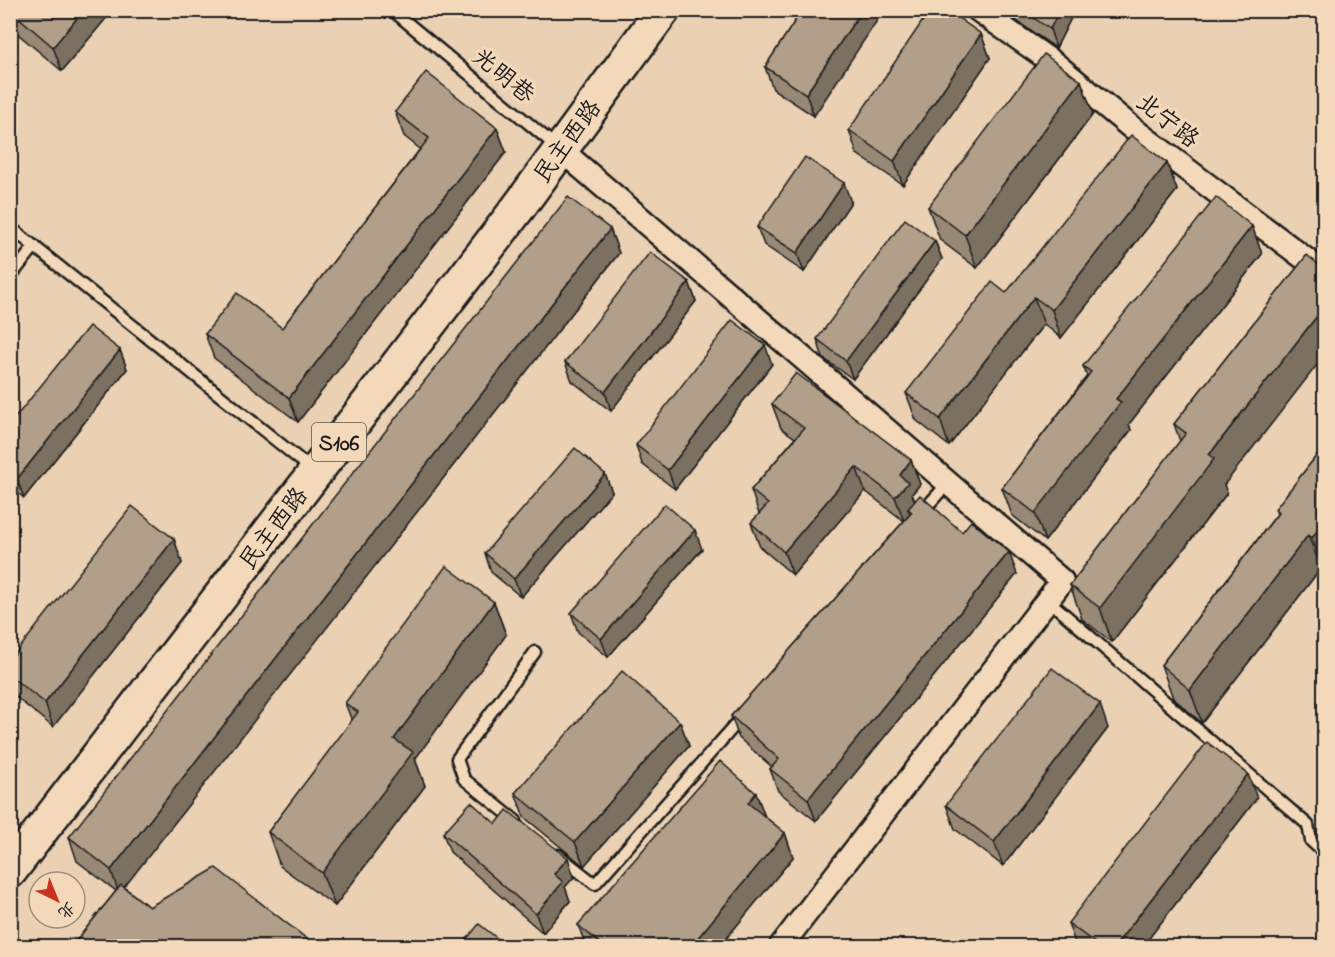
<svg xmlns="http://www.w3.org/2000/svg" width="1335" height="957" font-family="'Indie Flower','LXGW WenKai TC',sans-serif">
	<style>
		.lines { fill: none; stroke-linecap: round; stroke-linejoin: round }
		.service-casing { stroke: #1c1c1c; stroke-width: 15 }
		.minor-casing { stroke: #1c1c1c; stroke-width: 27 }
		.primary-casing { stroke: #1c1c1c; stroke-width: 38 }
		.service { stroke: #f3d9ba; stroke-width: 10 }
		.minor { stroke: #f3d9ba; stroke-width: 22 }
		.primary { stroke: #f3d9ba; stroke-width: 33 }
		.wall { fill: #988976; stroke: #1c1c1c; stroke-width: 1.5 }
		.shaded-wall { fill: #7c6f60; stroke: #1c1c1c; stroke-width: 1.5 }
		.building { fill: #b19f89; stroke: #1c1c1c; stroke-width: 1.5 }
		.labels { text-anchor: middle; stroke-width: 6; stroke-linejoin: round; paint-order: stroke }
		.shield { fill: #f3d9ba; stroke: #5c554b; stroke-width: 1.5 }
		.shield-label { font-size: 22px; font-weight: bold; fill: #1c1c1c }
		.street-label { font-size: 24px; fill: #1c1c1c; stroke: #f3d9ba }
	</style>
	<rect width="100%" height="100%" fill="#ead1b4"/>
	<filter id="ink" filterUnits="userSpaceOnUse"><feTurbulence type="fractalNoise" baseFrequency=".0167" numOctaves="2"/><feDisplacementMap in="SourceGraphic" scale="12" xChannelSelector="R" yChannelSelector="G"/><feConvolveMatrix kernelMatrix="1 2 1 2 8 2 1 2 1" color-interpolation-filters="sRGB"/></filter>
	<g filter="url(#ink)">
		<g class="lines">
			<defs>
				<g id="service">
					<path d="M392,10l166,138"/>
					<path d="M10,227l304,244"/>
					<path d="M10,277l25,-31"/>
					<path d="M920,514l28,-31"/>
					<path d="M1048,600l260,225 3,16 13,12"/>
					<path d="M516,821l-52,-42 -7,-20 78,-107"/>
					<path d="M558,855l37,29 149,-169"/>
				</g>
				<g id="minor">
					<path d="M978,10l77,54 82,68 187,141"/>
					<path d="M561,150l501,431 -281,365"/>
				</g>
				<path id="primary" d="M10,871l508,-663 145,-198"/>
			</defs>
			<use href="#service" class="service-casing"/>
			<use href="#minor" class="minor-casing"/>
			<use href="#primary" class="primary-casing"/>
			<use href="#service" class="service"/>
			<use href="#minor" class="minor"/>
			<use href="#primary" class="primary"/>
		</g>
		<g class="wall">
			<path d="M10,10h103l-51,61 -44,-37z"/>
			<path d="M802,10l12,106 -41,-27 -8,-22z"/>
			<path d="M1009,10h66l-19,38 -45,-31z"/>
			<path d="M981,34l9,24 -87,127 -46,-31 -8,-24z"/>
			<path d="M1081,81l12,33 -116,154 -37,-28 -12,-33z"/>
			<path d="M395,112l102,16 9,24 -208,270 -84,-64 -9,-24 77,-6 138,-179 -16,-13z"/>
			<path d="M1167,163l10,27 -116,148 -17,-14 -95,122 -33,-26 -10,-27 100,-100z"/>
			<path d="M851,202l-47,70 -40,-27 -7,-18z"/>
			<path d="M1252,226l10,28 -133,170 2,6 -86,111 -33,-26 -10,-27 85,-112 -4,-10z"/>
			<path d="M610,229l9,24 -495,634 25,20 167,39h-244l44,-55 -39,-30 -8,-24z"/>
			<path d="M935,241l7,18 -89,120 -30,-21 -6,-19z"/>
			<path d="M1307,255l-83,230 3,8 -115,149 -30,-23 -12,-34 110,-144 -6,-17z"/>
			<path d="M689,282l7,19 -85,110 -39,-30 -7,-19z"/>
			<path d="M120,350l7,19 -103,129 -14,-11v-63z"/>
			<path d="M772,364l-97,125 -33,-25 -6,-19z"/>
			<path d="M772,404l139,56 9,24 -8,10 3,7 47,31 55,42 -201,247 -38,-30 -8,-22 2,-2 -33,-29 -8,-22 173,-195 -39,-30 -72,84 -33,-28 -9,-24 8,-9 -8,-24 44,-52 -14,-10z"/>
			<path d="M1324,446v125l-3,-3 -119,155 -29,-25 -12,-33 116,-151 -2,-5z"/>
			<path d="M605,474l7,18 -91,105 -30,-25 -6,-19z"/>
			<path d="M174,539l8,24 -129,164 -41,-33 -2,-3v-31z"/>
			<path d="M702,549l-94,108 -30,-25 -7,-19z"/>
			<path d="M494,602l12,33 -91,124 10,27 -90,120 -55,-40 -12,-34 84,-111 -7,-18z"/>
			<path d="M680,722l9,24 -105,120 -60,-49 -9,-24z"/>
			<path d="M1108,728l-105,138 -48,-37 -9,-24z"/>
			<path d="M756,793l9,24 20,16 8,24 -73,89h-134l-8,-21z"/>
			<path d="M1257,798l-114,148h-67l-8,-23z"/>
			<path d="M496,824l78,53 -9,10 5,14 -27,32 -93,-81 -7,-19z"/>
		</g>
		<g class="shaded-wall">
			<path d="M84,10h29l-51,61 -9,-24z"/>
			<path d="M862,10h22l-70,106 -8,-22z"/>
			<path d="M1059,10h16l-19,38 -6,-19z"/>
			<path d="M981,34l9,24 -87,127 -9,-24z"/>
			<path d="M1081,81l12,33 -116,154 -12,-33z"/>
			<path d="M497,128l9,24 -208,270 -9,-24z"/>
			<path d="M1167,163l10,27 -116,148 -9,-28z"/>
			<path d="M844,183l7,19 -47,70 -7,-19z"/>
			<path d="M1252,226l10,28 -133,170 2,6 -86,111 -10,-28 81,-114z"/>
			<path d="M610,229l9,24 -500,641 -8,-24z"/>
			<path d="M935,241l7,18 -89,120 -7,-18z"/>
			<path d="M689,282l7,19 -85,110 -6,-19z"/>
			<path d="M1034,297l10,27 -95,122 -9,-27z"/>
			<path d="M1324,307v49l-100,129 3,8 -115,149 -12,-34 109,-153z"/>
			<path d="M765,345l7,19 -97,125 -7,-19z"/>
			<path d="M120,350l7,19 -103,129 -7,-19z"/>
			<path d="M911,460l9,24 -8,10 5,13 -9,2 2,5 -6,7 -9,-24 5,-22z"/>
			<path d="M856,467l9,24 -72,84 -9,-23z"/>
			<path d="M605,474l7,18 -91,105 -7,-18z"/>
			<path d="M1324,521v50l-12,-33z"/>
			<path d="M695,530l7,19 -94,108 -7,-18z"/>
			<path d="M1308,535l13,33 -119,155 -12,-33z"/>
			<path d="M174,539l8,24 -129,164 -8,-24z"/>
			<path d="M1009,552l8,22 -201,247 -8,-22z"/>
			<path d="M494,602l12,33 -91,124 10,27 -90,120 -13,-33 72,-134z"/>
			<path d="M1100,704l8,24 -105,138 -9,-24z"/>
			<path d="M680,722l9,24 -105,120 -9,-24z"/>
			<path d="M1248,774l9,24 -114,148h-28z"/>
			<path d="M756,793l9,24 -9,10 -8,-24z"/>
			<path d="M785,833l8,24 -73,89h-29z"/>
			<path d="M568,858l6,19 -9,10 5,14 -27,32 -7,-19 18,-40z"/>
		</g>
		<g class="building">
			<path d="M10,10h74l-31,37z"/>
			<path d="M802,10h60l-56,84 -41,-27z"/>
			<path d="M930,10h17l34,24 -87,127 -45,-31z"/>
			<path d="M1022,10h37l-9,19z"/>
			<path d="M1044,54l37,27 -116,154 -37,-28z"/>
			<path d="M426,72l71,56 -208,270 -84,-64 32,-41 45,35 147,-190 -34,-26z"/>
			<path d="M1131,135l36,28 -115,147 -18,-13 -94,122 -34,-26 86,-111 14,11z"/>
			<path d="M805,157l39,26 -47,70 -40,-26z"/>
			<path d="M568,197l42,32 -499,641 -42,-33z"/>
			<path d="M1216,197l36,29 -136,173 5,3 -86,111 -33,-25 89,-116 -8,-6z"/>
			<path d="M905,219l30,22 -89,120 -29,-22z"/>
			<path d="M650,252l39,30 -84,110 -40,-30z"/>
			<path d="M1307,255l17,14v38l-115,148 5,4 -114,149 -30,-23 116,-152 -12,-9z"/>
			<path d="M732,320l33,25 -97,125 -32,-25z"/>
			<path d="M89,326l31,24 -103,129 -7,-5v-50z"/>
			<path d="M796,373l115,87 -11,15 8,8 -13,14 -39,-30 -72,85 -33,-29 17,-19 -17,-14 53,-62 -32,-24z"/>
			<path d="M1324,446v75l-12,17 -4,-3 -118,155 -29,-25 118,-153 -4,-3z"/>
			<path d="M575,448l30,26 -91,105 -29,-26z"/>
			<path d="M920,495l42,37 9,-11 38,31 -201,247 -38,-30 9,-10 -48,-43 181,-204 -4,-3z"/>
			<path d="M665,504l30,26 -94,109 -30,-26z"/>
			<path d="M132,506l42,33 -129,164 -35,-27v-16z"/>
			<path d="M446,566l48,36 -100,137 19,13 -91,121 -54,-41 90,-120 -13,-9z"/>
			<path d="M1052,668l48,36 -106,138 -48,-37z"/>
			<path d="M622,671l58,51 -105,120 -60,-49z"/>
			<path d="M1207,742l41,32 -133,172h-16l-31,-23z"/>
			<path d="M720,761l36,32 -8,10 37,30 -94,113h-88l-25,-21z"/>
			<path d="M471,802l25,22 11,-14 61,48 -14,16 9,8 -27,32 -93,-81z"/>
			<path d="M216,868l100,78h-244l49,-61 28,22z"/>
			<path d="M479,924l28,22h-46z"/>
		</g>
	</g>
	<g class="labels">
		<rect class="shield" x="312" y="423" width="54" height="38" rx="4.5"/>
		<g class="shield-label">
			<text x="339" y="450">S106</text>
		</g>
		<g class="street-label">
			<text transform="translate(504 75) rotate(39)" y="8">光明巷</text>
			<text transform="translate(1168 120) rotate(38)" y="8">北宁路</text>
			<text transform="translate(567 141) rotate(-54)" y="8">民主西路</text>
			<text transform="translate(273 528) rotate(-53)" y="8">民主西路</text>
		</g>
	</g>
	<rect width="1335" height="957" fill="none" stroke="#f3d9ba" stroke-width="36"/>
	<rect x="18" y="18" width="1299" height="921" fill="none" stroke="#1c1c1c" stroke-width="2" filter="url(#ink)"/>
	<g transform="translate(57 900) rotate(137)"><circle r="28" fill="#f3d9ba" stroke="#9d8d7b" stroke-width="1.5"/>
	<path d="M0-4.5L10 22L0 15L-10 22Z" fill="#c8321e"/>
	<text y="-9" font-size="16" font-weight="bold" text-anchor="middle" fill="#1c1c1c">北</text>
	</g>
</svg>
